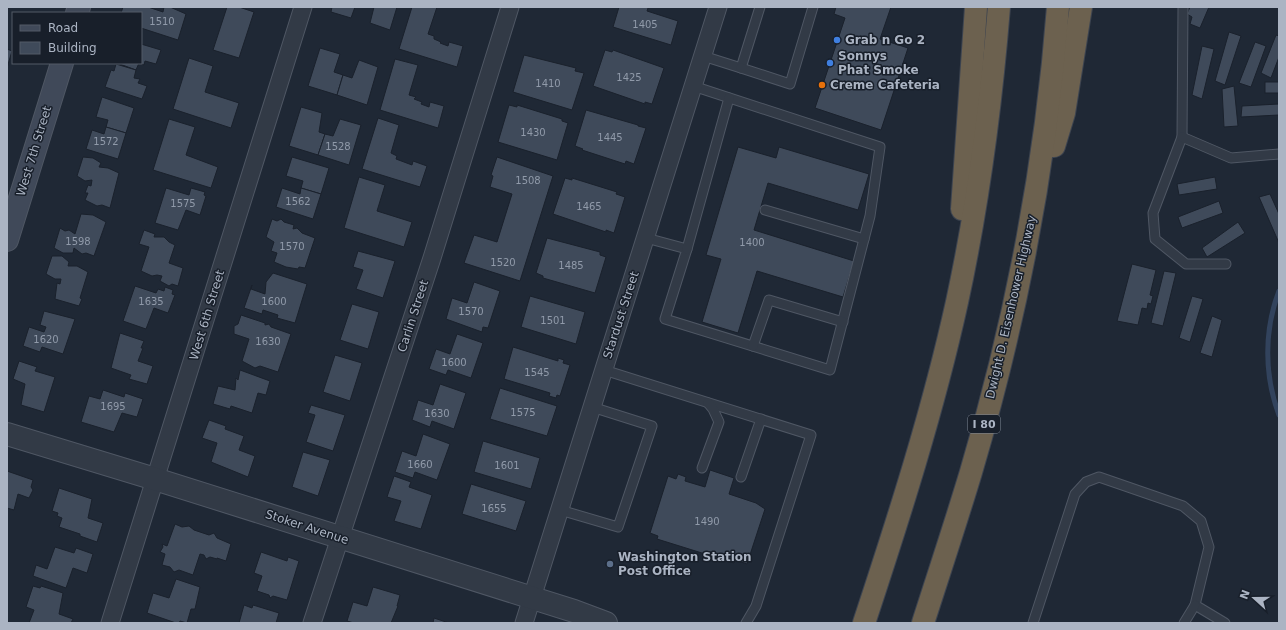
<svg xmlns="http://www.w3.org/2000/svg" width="1286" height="630" font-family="'DejaVu Sans',sans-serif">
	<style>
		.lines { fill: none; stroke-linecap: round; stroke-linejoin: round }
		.stream { stroke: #32435d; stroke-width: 5 }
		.building { fill: #3f4a5a; stroke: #1a212c }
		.service-casing { stroke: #4f5764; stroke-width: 11 }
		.minor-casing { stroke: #4f5764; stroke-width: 19 }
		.tertiary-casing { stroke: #4f5764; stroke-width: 24 }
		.secondary-casing { stroke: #4f5764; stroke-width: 24 }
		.motorway-casing { stroke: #3d4450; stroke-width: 24 }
		.service { stroke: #323a46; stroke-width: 9 }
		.minor { stroke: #323a46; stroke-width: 17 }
		.tertiary { stroke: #323a46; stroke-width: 22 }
		.secondary { stroke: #404959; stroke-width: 22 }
		.motorway { stroke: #6c614f; stroke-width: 22 }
		.shop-dot { fill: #3f7fe0; stroke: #181f2a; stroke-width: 1.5 }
		.food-dot { fill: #e8710a; stroke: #181f2a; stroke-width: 1.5 }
		.service-dot { fill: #5c6f8a; stroke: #181f2a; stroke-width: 1.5 }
		.labels { text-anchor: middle; stroke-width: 3; stroke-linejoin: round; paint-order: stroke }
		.number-label { font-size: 10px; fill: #909aa9 }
		.shield { fill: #181f2a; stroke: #7f8795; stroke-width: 1 }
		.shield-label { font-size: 11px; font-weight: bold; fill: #abb4c3 }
		.poi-label { font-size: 12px; font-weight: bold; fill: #abb4c3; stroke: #181f2a; text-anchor: start }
		.street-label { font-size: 12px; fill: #abb4c3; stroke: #181f2a }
	</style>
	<rect width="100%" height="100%" fill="#1f2835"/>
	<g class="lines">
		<path class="stream" d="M1279,291c-15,39 -15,84 0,124"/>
	</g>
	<g class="building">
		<path d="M123,7h25l15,5 1,-5h6l16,7 -8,26 -37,-12v-15h-20z"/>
		<path d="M227,7h12l15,5 -15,46 -26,-8z"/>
		<path d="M332,7h23l-4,11 -20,-6z"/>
		<path d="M374,7h23l-7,23 -20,-7z"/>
		<path d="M412,7h25l-9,27 6,2v3l7,3 -1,1 8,3 1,-4 14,4 -6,21 -58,-18z"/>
		<path d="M619,7h28l1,1 -1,3 31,10 -7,24 -58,-18z"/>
		<path d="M836,7h55l-11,32 28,9 -27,82 -66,-22 30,-90 -11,-4z"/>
		<path d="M1190,7h19l-9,21 -10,-4 2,-7 -5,-3z"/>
		<path d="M1229,32l12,4 -16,49 -10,-4z"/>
		<path d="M1276,35l3,1v21l-8,21 -10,-5z"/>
		<path d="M1255,42l11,4 -15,41 -12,-4z"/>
		<path d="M141,44l20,6 -5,14 -11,-3 -1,4 -5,-2h2z"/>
		<path d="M1202,46l12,3 -12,50 -10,-4z"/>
		<path d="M320,48l20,6 -6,18 9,3 -6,20 -29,-9z"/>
		<path d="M7,49l5,2 -5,17z"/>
		<path d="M605,50l7,2 1,-2 51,18 -12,36 -7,-2v2l-52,-18z"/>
		<path d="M524,55l52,13 -1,3 9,2 -12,37 -59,-18z"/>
		<path d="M189,58l24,8 -8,26 34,11 -8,25 -58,-19z"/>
		<path d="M395,59l23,6 -9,30 7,2 -2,2 8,3 -1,2 8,3 1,-5 14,4 -6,22 -58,-18z"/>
		<path d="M359,60l19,7 -11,38 -30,-10 6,-20 9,3z"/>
		<path d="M117,63h22l-3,7z"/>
		<path d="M116,64l20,6 -2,8 6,1 -2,4 9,3 -5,13 -37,-12 6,-17 3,1z"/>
		<rect x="1265" y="82" width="14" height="11"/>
		<path d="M1234,86l4,40 -14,1 -2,-38z"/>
		<path d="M102,97l32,11 -8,25 -20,-6 2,-7 -12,-3z"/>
		<path d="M1279,104v11l-38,2 1,-11z"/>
		<path d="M509,105l8,2v-2l45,14v2l6,2 -11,37 -59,-18z"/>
		<path d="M301,107l21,6 -3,19 6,2 -7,21 -29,-9z"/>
		<path d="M586,110l52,15v1l8,2 -12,36 -8,-3 -1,3 -43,-14 1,-1 -8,-3z"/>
		<path d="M378,118l21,7 -8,28 6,3 -1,3 16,6 1,-4 14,5 -7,21 -58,-18z"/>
		<path d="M169,119l26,8 -9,28 32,12 -7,21 -58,-18z"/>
		<path d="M340,119l21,6 -12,40 -31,-10 7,-21 8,2z"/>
		<path d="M106,127l20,6 -8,26 -32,-10 6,-19 12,4z"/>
		<path d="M738,147l38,11 3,-11 90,27 -11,36 -90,-27 -14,47 100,31 -11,36 -86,-26 -19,62 -36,-11 19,-63 -15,-4z"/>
		<path d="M83,157l10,1 8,5 -2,4 9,1 11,5 -9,35 -8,-3 -5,1 -12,-6 3,-7h-3l3,-8 3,1 1,-6 -7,1 -8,-5z"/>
		<path d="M292,157l37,11 -8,26 -20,-6 2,-7 -17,-5z"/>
		<path d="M497,157l56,19 -33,105 -56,-18 10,-28 23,7 15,-48 -22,-7 3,-11 -2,-1z"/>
		<path d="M359,177l26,8 -8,26 35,11 -8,25 -60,-19z"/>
		<path d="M1215,177l2,12 -38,6 -2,-11z"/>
		<path d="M565,178l7,2v-2l45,14 -1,2 9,3 -11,36 -8,-3v2l-53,-18z"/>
		<path d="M166,188l23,7 2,-7 14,4 -1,3 2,1 -6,19 -14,-5 -8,20 -23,-7z"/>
		<path d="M282,188l18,6 1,-6 20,6 -8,25 -37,-12z"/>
		<path d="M1270,194l9,20v29l-20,-46z"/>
		<path d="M1219,201l4,12 -41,15 -4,-11z"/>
		<path d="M81,214l12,1 13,7 -12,34 -8,-3 -4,1 -8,-6 -1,5h-10l-9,-5 6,-20 5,3 4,-1 6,4z"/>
		<path d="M272,219l5,2 4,-2 3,3 10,3 -1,4 4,-1 5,5 13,5 -10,30 -6,-1 -1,2 -12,-2 -12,-5 3,-9 -6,-2 3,-9 -8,-5z"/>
		<path d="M1238,222l7,11 -38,24 -5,-9z"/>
		<path d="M144,230l11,4 -1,3h10l5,5 6,3 -6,18 14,5 -5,18 -6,-2 -3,2 -9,-5 2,-5 -5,-1 -5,1 -11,-5 8,-24 -10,-3z"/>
		<path d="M547,238l53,14v3l6,2 -11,36 -52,-15v-2l-7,-3z"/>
		<path d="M358,251l37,10 -12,37 -27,-9 7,-19 -10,-3z"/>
		<path d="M52,256h10l7,6 -1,4h9l11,6 -8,26 2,1 -3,7 -24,-7 2,-16 3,1 1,-5h-6l-9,-5z"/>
		<path d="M1132,264l24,6 -6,25 3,1 -2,8 -3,-1 -1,6 -5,-1 -4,17 -21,-4z"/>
		<path d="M1164,271l12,2 -13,53 -12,-3z"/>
		<path d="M273,273l34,11 -12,39 -18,-5 1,-3 -15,-5 -1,4 -18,-6 8,-23 -1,4 14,5 1,-12z"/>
		<path d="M474,282l26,9 -12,37 -5,-1 -1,5 -36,-13 6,-21 15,5z"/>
		<path d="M135,286l21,7 2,-4 6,2 1,-4 8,3 -1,4 3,1 -7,18 -14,-5 -8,21 -23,-8z"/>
		<path d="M530,296l55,16 -9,32 -55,-17z"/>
		<path d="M1192,296l11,3 -13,43 -11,-4z"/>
		<path d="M352,304l27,8 -11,37 -28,-9z"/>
		<path d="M44,311l31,8 -12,35 -21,-7 -2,5 -17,-6 6,-19 15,5 2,-5 -6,-2z"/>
		<path d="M241,315l24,8v2l4,-1 2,3 20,7 -13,38 -18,-6 -5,2 -13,-7 7,-22 -15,-5v-8l4,-2z"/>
		<path d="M1212,316l10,4 -10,37 -12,-4z"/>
		<path d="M120,333l24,8 -3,7h2l-5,13 15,5 -6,18 -18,-5 2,-4 -20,-7z"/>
		<path d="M457,334l26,9 -12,35 -23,-8 -2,5 -17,-6 7,-20 14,5z"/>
		<path d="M513,347l45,14v-3l6,2 -1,3 7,2 -10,31 -3,-1 -1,3 -7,-2 1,-3 -46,-14z"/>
		<path d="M335,355l27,8 -12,38 -27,-9z"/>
		<path d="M19,361l18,6 -2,4 20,6 -11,35 -23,-7 4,-21 -12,-5z"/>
		<path d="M240,370l30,11 -4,14 -8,-2 -6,20 -21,-7 -1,3 -17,-5 5,-18 17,4 1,-12 2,2z"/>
		<path d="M440,384l26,9 -12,36 -22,-8 -2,6 -18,-7 6,-20 15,5z"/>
		<path d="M500,388l57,18 -10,30 -57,-17z"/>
		<path d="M103,390l21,7 1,-4 18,6 -6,18 -15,-4 -8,19 -33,-10 8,-26 11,3z"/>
		<path d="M311,405l34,10 -12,36 -27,-9 9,-27 -7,-2z"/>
		<path d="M209,420l17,6 -1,3 19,7 -5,14 16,6 -7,21 -37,-15 6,-19 -15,-5z"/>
		<path d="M423,434l27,10 -13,36 -22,-8 -2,6 -18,-6 7,-21 14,5z"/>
		<path d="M483,441l57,17 -9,31 -57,-17z"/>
		<path d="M303,452l27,8 -12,36 -26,-9z"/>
		<path d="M710,470l24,8 -5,16 27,9 9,6 -18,55 -12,-4 -1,3 -77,-24 1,-3 -8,-3 18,-57 8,3 2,-5 8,3 -1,4 20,6z"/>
		<path d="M7,471l26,9 -2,7 2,3 -4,8 -11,-4 -4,16 -7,-2z"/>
		<path d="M394,476l17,6 -2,5 23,8 -11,34 -27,-8 7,-20 -14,-4z"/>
		<path d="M471,484l55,17 -10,30 -54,-17z"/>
		<path d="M59,488l33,11 -4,19 15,5 -6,19 -17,-6v-2l-21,-7 3,-9 -5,-2 1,-3 -6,-2z"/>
		<path d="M175,524l7,3 7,-1 5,4 15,5 5,-2 3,5 14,6 -5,17 -9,-3v1l-7,-2 -4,2 -2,-4 -4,-1 -7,21 -14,-5 -5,2 -4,-5 -8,-2 3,-11 -5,-2 3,-5 -1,-3 5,2z"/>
		<path d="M55,547l19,6 2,-5 17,6 -6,19 -14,-5 -7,20 -33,-12 3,-11 11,4z"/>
		<path d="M261,552l26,9 1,-4 11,4 -12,39 -14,-4 -3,2 -1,-3 -12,-4 5,-15 -8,-3z"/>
		<path d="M176,579l24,8 -5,22h-4l-4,14 -7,-2 -1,2h-3l-29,-10 6,-20 16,5z"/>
		<path d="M33,586l7,2 1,-2 22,7 -4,21 14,5 -2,4h-42l5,-13 -8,-3z"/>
		<path d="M373,587l27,8 -3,11h1l-7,17h-37l-7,-2 6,-19 14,4z"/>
		<path d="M244,605l8,3 1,-3 26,8 -3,10h-37z"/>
		<path d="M434,618l15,5h-16z"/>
	</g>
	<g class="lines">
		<defs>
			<g id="service">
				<path d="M1183,7l-1,130 -29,76 2,26 31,25h40"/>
				<path d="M703,56l38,12 19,-61"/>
				<path d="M741,68l49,16 23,-77"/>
				<path d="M1182,137l49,21 48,-4"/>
				<path d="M765,210l99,29"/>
				<path d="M646,238l41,11 -22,70 165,51 40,-154 10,-69 -187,-61"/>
				<path d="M687,249l42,-151"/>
				<path d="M753,346l16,-46 74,22"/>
				<path d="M604,370l207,65 -55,171 -10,17"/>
				<path d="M702,468l17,-46 -6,-13 -5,-6"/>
				<path d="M741,477l20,-58"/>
				<path d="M560,510l58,17 34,-101 -60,-19"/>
				<path d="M1033,623l42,-129 11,-12 13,-5 84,29 18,15 8,26 -14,58 30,18"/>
				<path d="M1184,623l11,-18"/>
			</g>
			<g id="minor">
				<path d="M110,623l193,-616"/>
				<path d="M312,623l120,-365 78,-251"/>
				<path d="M524,623l194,-616"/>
			</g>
			<path id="tertiary" d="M7,434l148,45 419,132 32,12"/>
			<g id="secondary">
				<path d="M77,13l2,-6"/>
				<path d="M7,240l55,-177"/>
			</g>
			<g id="motorway">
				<path d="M1054,146l10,-33 17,-106"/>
				<path d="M962,209l14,-202"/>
				<path d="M864,623c35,-106 69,-212 93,-321 21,-97 34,-196 42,-295"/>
				<path d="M923,623c16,-50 33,-101 48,-151 45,-152 75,-307 87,-465"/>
			</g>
		</defs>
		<use href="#service" class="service-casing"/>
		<use href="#minor" class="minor-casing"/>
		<use href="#tertiary" class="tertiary-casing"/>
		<use href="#secondary" class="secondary-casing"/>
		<use href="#motorway" class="motorway-casing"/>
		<use href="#service" class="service"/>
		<use href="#minor" class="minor"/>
		<use href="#tertiary" class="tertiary"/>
		<use href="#secondary" class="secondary"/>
		<use href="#motorway" class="motorway"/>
	</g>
	<g class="shop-dot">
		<circle cx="837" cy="40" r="4"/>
		<circle cx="830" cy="63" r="4"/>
	</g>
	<circle class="food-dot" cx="822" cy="85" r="4"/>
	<circle class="service-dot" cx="610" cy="564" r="4"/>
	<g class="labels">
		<g class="number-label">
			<text x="162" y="25">1510</text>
			<text x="645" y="28">1405</text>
			<text x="629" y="81">1425</text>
			<text x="548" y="87">1410</text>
			<text x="533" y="136">1430</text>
			<text x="610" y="141">1445</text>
			<text x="106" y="145">1572</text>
			<text x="338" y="150">1528</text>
			<text x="528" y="184">1508</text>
			<text x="298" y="205">1562</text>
			<text x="183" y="207">1575</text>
			<text x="589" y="210">1465</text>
			<text x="78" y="245">1598</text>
			<text x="752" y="246">1400</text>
			<text x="292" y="250">1570</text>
			<text x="503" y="266">1520</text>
			<text x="571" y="269">1485</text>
			<text x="151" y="305">1635</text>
			<text x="274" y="305">1600</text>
			<text x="471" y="315">1570</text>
			<text x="553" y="324">1501</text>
			<text x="46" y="343">1620</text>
			<text x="268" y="345">1630</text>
			<text x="454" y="366">1600</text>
			<text x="537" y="376">1545</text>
			<text x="113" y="410">1695</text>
			<text x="523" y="416">1575</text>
			<text x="437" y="417">1630</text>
			<text x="420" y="468">1660</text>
			<text x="507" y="469">1601</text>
			<text x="494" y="512">1655</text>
			<text x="707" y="525">1490</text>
		</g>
		<rect class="shield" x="968" y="415" width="32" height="18" rx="3"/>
		<g class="shield-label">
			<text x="984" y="428">I 80</text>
		</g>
		<g class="poi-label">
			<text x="845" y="44">Grab n Go 2</text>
			<text x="838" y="60">Sonnys<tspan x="838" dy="14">Phat Smoke</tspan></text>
			<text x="830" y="89">Creme Cafeteria</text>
			<text x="618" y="561">Washington Station<tspan x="618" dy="14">Post Office</tspan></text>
		</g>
		<g class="street-label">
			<text transform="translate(34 151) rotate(-73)" y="4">West 7th Street</text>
			<text transform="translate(1011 307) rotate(-77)" y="4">Dwight D. Eisenhower Highway</text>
			<text transform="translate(207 315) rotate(-73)" y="4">West 6th Street</text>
			<text transform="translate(621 315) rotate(-72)" y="4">Stardust Street</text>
			<text transform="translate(413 316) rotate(-72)" y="4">Carlin Street</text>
			<text transform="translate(307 527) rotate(18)" y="4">Stoker Avenue</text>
		</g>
	</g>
	<rect width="1286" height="630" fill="none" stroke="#abb4c3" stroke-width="16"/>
	<rect x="12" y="12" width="130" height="52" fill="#181f2a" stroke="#535b67"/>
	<rect x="20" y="25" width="20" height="6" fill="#404959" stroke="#535b67"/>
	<text x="48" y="32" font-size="12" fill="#abb4c3">Road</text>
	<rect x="20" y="42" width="20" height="12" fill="#3f4a5a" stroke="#535b67"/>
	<text x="48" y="52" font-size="12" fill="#abb4c3">Building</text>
	<g transform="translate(1254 598) rotate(291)" stroke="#181f2a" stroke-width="3" paint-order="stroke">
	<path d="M0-3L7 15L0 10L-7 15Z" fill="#abb4c3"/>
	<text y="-6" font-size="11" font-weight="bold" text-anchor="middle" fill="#abb4c3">N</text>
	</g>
</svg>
